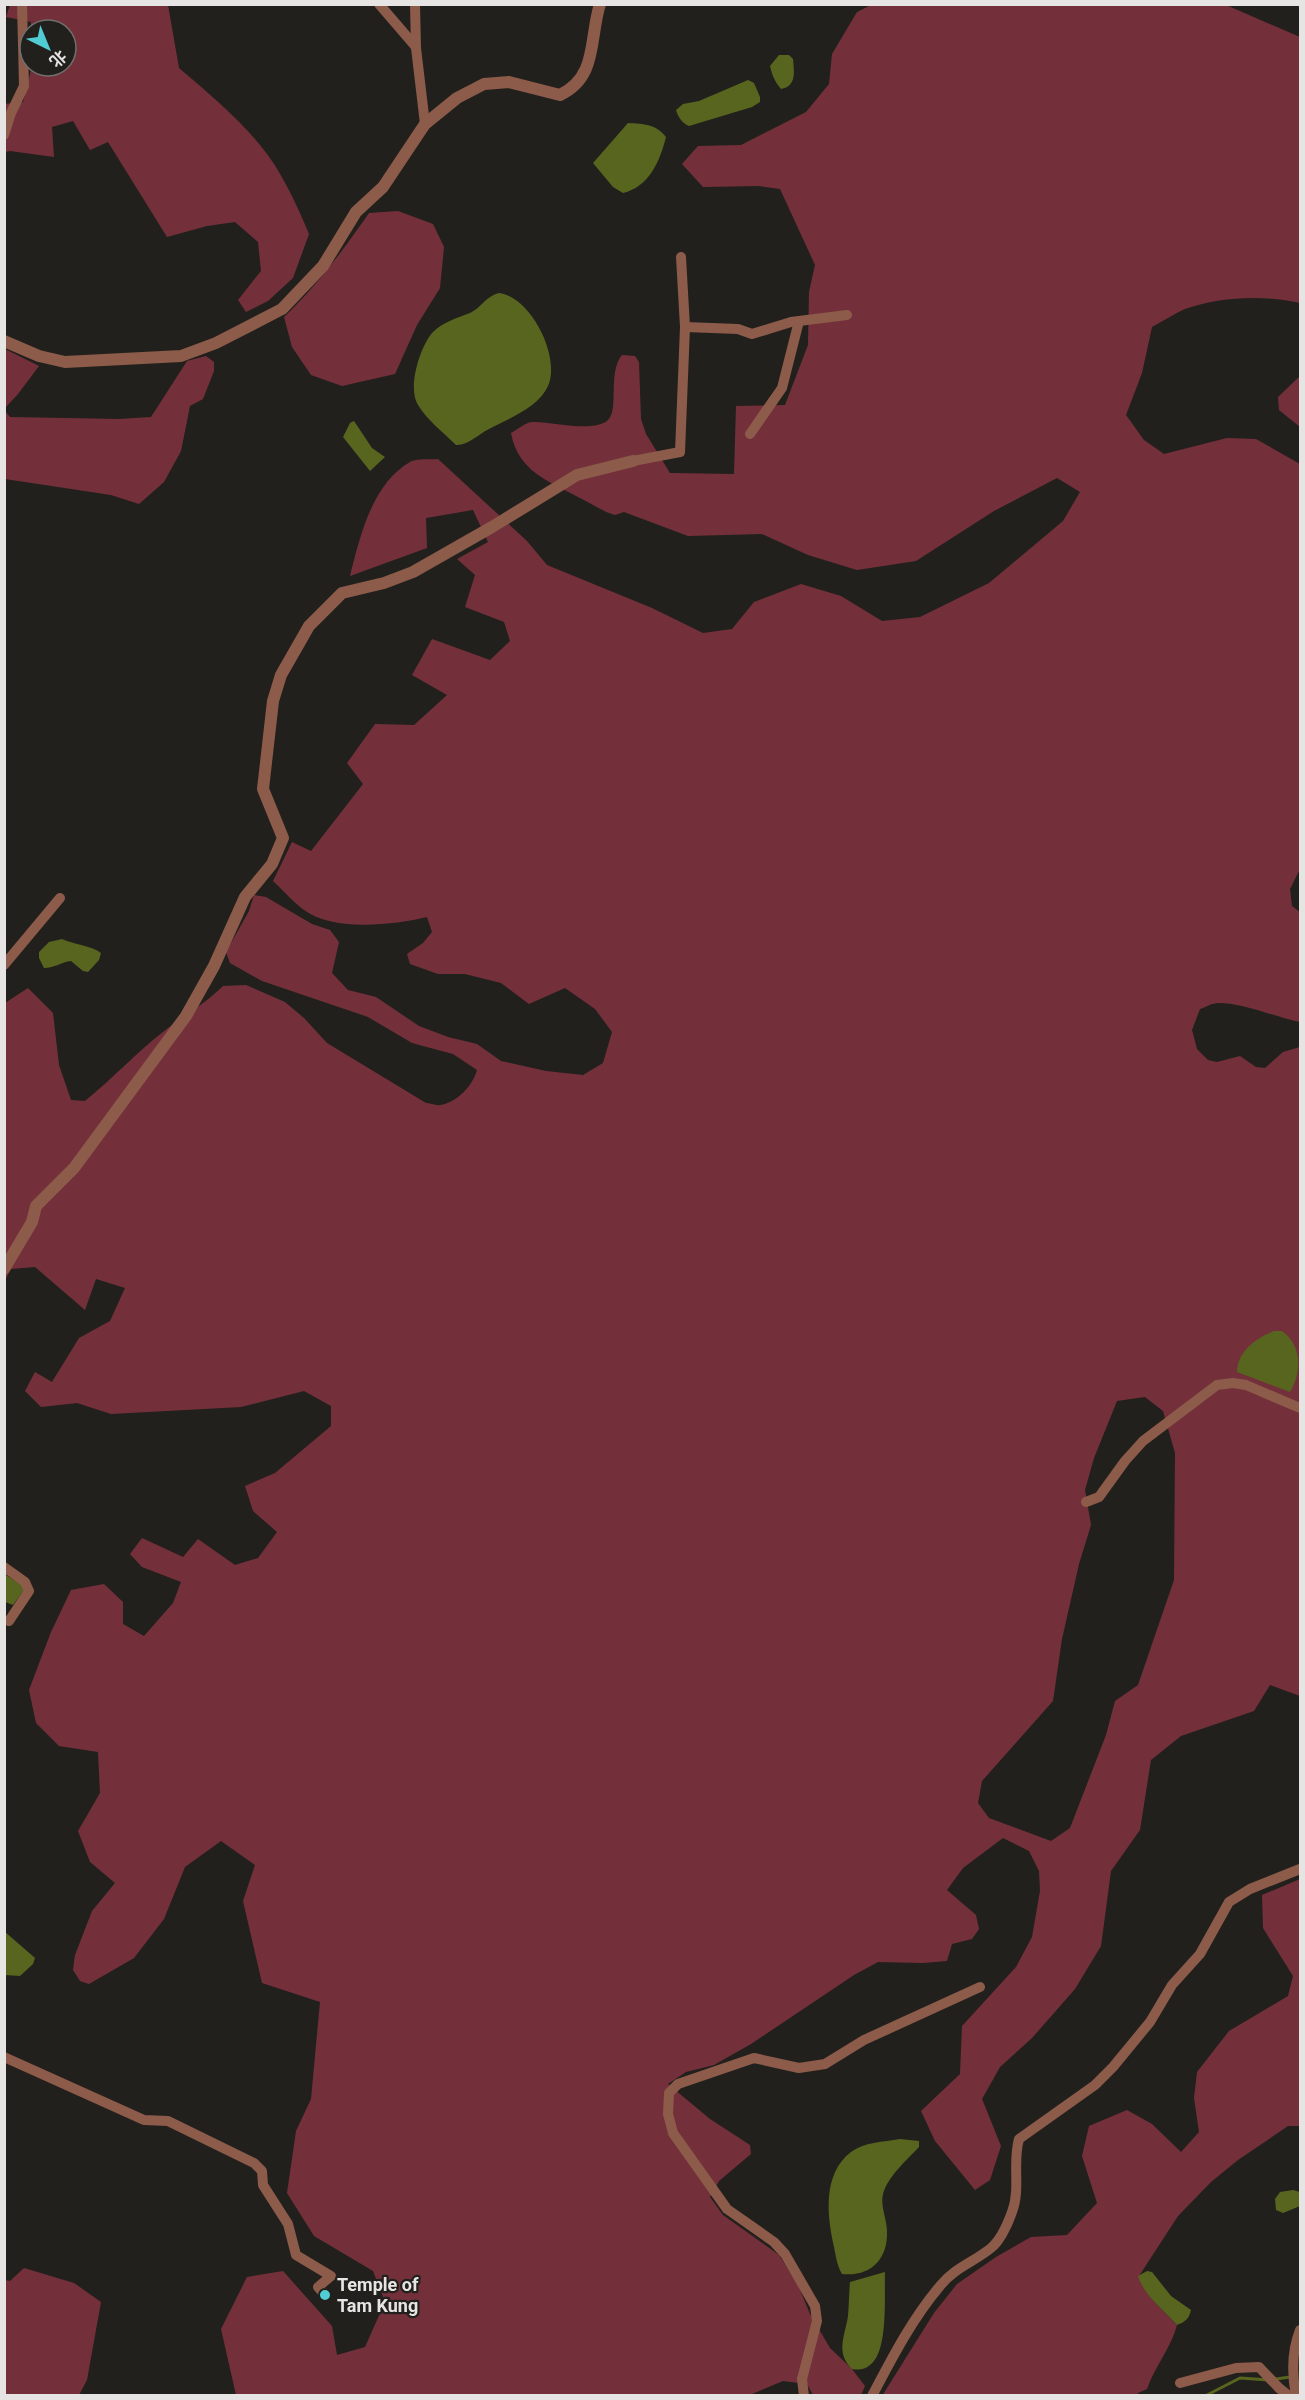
<svg xmlns="http://www.w3.org/2000/svg" width="1305" height="2400" font-family="Roboto,'Noto Sans SC',sans-serif">
	<style>
		.forest { fill: #74303a; fill-rule: evenodd }
		.water { fill: #57651f }
		.lines { fill: none; stroke-linecap: round; stroke-linejoin: round }
		.stream { stroke: #57651f; stroke-width: 3 }
		.minor { stroke: #8c5b4a; stroke-width: 10 }
		.tertiary { stroke: #8c5b4a; stroke-width: 12 }
		.poi-dot { fill: #51ccd2; stroke: #22201d; stroke-width: 2 }
		.labels { text-anchor: middle; stroke-width: 4.5; stroke-linejoin: round; paint-order: stroke }
		.poi-label { font-size: 18px; font-weight: bold; fill: #e7e5e4; stroke: #22201d; text-anchor: start }
	</style>
	<rect width="100%" height="100%" fill="#22201d"/>
	<g class="forest">
		<path d="M10,5h158l11,63c28,24 57,48 81,77 21,25 36,58 49,89l-16,44 -25,23 -22,11 -8,-12 23,-29 -3,-29 -23,-20 -28,4 -40,11 -59,-95 -18,8 -17,-29 -21,6 2,30 -44,-6 -5,1 -1,-48 19,-2 9,-36h34v-36h-35v-8l-25,-5z"/>
		<path d="M871,5h355l74,32v266c-36,-8 -79,-7 -115,6 -11,5 -22,12 -33,18l-10,46 -16,42 18,25 20,14 63,-16 29,1 44,25v405l-10,20 2,17 8,6v110c-26,-5 -55,-19 -82,-19 -6,0 -12,4 -18,6l-8,21 5,19 11,11 9,2 23,-6 16,11 9,1 18,-16 17,-5v649l-30,-11 -16,26 -73,25 -30,24 -11,70 -29,41 -10,75 -26,43 -43,49 -32,29 -18,32 19,47 -11,34 -15,10 -40,-49 -14,-30 39,-37 2,-48 54,-59 16,-30 8,-46 -1,-20 -10,-20 -26,-13 -40,30 -16,22 29,25 3,14 -7,10 -20,5 -5,17 -24,2 -45,-1 -24,13 -103,69 -37,21 -28,7 -18,12 42,35 40,26 1,9 -32,27 -9,16 13,18 56,40 19,30 12,29 20,34 22,21 13,17 -4,9h-48l-6,-11 -24,-3 -36,15 -511,-1 -15,-66 26,-52 36,-6 49,55 5,29 28,-8 20,-45 -12,-31 -59,-35 -27,-43 9,-62 15,-32 9,-97 -58,-19 -19,-82 12,-36 -34,-24 -36,26 -21,52 -30,39 -45,26 -9,-3 -7,-11 2,-15 17,-44 23,-28 -25,-21 -12,-31 22,-38 -2,-41 -39,-6 -23,-23 -7,-33 22,-58 20,-42 33,-6 19,18v22l21,12 29,-33 8,-21 -39,-15 -12,-13 12,-16 41,19 15,-18 37,26 23,-7 19,-26 -24,-21 -8,-25 30,-13 56,-47v-20l-27,-15 -63,16 -130,7 -34,-11 -36,4 -16,-16 10,-19 17,10 27,-44 31,-17 15,-33 -29,-9 -11,31 -50,-43 -24,2 -6,11v-277l23,-15 25,25 6,52 12,35 14,1c27,-22 51,-48 78,-69 20,-16 42,-28 60,-46l23,-1 39,17 19,16 23,25 99,60c4,0 10,3 14,2 17,-2 33,-20 37,-35l-24,-16 -41,-11 -44,-26 -106,-36 -32,-18 -4,-11 23,-41 5,-16 12,2 46,27 18,6 9,12 -7,31 16,17 28,7 43,29 29,11 29,7 24,17 45,10 37,4 20,-12 9,-31 -17,-23 -30,-21 -36,16 -28,-21 -36,-9h-27l-28,-10 -3,-10 16,-11 9,-11 -5,-15c-34,8 -93,15 -123,-7 -11,-8 -21,-20 -31,-29l19,-39 19,9 52,-67 -16,-21 28,-39 39,1 33,-30 -35,-20 20,-36 58,21 20,-19 -6,-19 -39,-15 10,-32 -18,-16 31,-17 -15,-32 -47,8 1,30 -77,28c10,-40 22,-92 60,-114 7,-4 20,-2 28,-3l89,82 20,24 105,43 51,25 29,-4 22,-27 47,-18 40,12 41,25 38,-4 69,-34 74,-62 17,-29 -23,-14 -63,33 -78,50 -59,9 -49,-15 -46,-21 -74,2 -64,-24 -9,3c-14,-4 -24,-12 -37,-18 -30,-16 -60,-26 -67,-64 7,-4 14,-10 21,-11 20,-1 57,11 75,-1 13,-10 0,-48 15,-66l13,1 4,6 2,57 5,15 24,39 64,1 2,-68 49,-1 23,-60 1,-53 6,-27 -35,-76 -21,-3 -56,1 -21,-23 16,-18 43,-1 65,-33 23,-28 3,-30 25,-42zM1145,1397l18,14 12,42 -1,127 -36,105 -23,16 -9,34 -36,93 -19,13 -62,-23 -11,-15 4,-22 71,-80 9,-62 17,-75 12,-39 -6,-35 9,-32 23,-57z"/>
		<path d="M398,211l35,13 11,23 -4,41 -23,37 -22,49 -53,12 -31,-11 -19,-28 -8,-30c33,-31 59,-67 85,-104z"/>
		<path d="M5,349l34,17 -21,28 -13,14z"/>
		<path d="M206,356l8,6v9l-11,28 -13,7 -9,45 -17,31 -25,22 -28,-9 -106,-16v-68l5,6 109,2 32,-2 36,-56z"/>
		<path d="M1300,376v51l-21,-17 -1,-13z"/>
		<path d="M1300,1879v247h-12l-50,34 -27,22 -33,34 -39,60c6,21 24,33 38,49 -6,23 -22,41 -30,64l-9,4v3h-256l52,-83 23,-29 39,-27 35,-20 36,-2 30,-32 -15,-47 7,-30 38,-16 25,14 29,28 18,-20 -5,-34 3,-26 32,-41 59,-35 5,-20 -30,-48 -1,-33z"/>
		<path d="M24,2268l50,15 27,19 -14,78 -8,15h-74v-115l5,1z"/>
	</g>
	<g class="water">
		<path d="M779,55h10l4,4c1,13 4,27 -12,30 -6,-7 -9,-14 -11,-23z"/>
		<path d="M748,80l6,3 6,14v5l-8,5 -63,19c-7,-3 -11,-9 -13,-16l7,-6 16,-3z"/>
		<path d="M628,123c16,1 28,1 38,14 -6,24 -17,50 -43,56l-10,-6 -20,-24z"/>
		<path d="M499,293c32,4 62,64 49,93 -9,21 -40,33 -59,43 -10,5 -22,17 -33,16 -12,-12 -29,-25 -38,-40 -11,-17 2,-59 15,-73 10,-10 24,-14 37,-19 11,-5 16,-17 29,-20z"/>
		<path d="M354,421l18,27 13,9 -15,14 -27,-34 7,-14z"/>
		<path d="M62,939c13,6 28,6 39,14l-2,7 -11,12 -5,-1 -12,-10c-10,1 -16,7 -27,7l-5,-10v-6l10,-10z"/>
		<path d="M1274,1331h8c20,14 20,41 8,61l-53,-20c0,-20 19,-34 37,-41z"/>
		<path d="M4,1574l18,11 2,5 -11,15 -8,-3z"/>
		<path d="M4,1931l31,27 -2,6 -13,12 -15,-1z"/>
		<path d="M900,2139l19,2v6c-12,13 -31,29 -36,47 -3,11 4,26 4,37 1,29 -17,46 -45,43 -5,-9 -6,-17 -8,-27 -7,-30 -12,-73 17,-95 13,-10 32,-10 49,-13z"/>
		<path d="M1293,2190l7,2v14l-17,7 -7,-3 -1,-11 5,-7z"/>
		<path d="M1147,2271l5,1 19,24 20,14c-2,9 -6,12 -14,15 -14,-16 -32,-28 -39,-49z"/>
		<path d="M885,2272c-1,22 4,80 -15,93 -6,5 -11,5 -18,4 -17,-16 -7,-33 -4,-53 1,-11 1,-23 2,-34z"/>
	</g>
	<g class="lines">
		<g class="stream">
			<path d="M1276,2379l14,-2"/>
			<path d="M1205,2396l35,-18 29,2"/>
		</g>
		<g class="minor">
			<path d="M379,4l37,43"/>
			<path d="M415,4l1,44 9,76"/>
			<path d="M4,135l7,-22 13,-27 -2,-82"/>
			<path d="M685,327l53,2 14,5 39,-12 56,-7"/>
			<path d="M750,434l32,-46 17,-67"/>
			<path d="M633,461l47,-9 5,-125 -4,-70"/>
			<path d="M4,965l56,-67"/>
			<path d="M1086,1502l13,-5 26,-36 18,-20 74,-56 16,-2 13,2 54,23"/>
			<path d="M4,1567l21,15 4,9 -20,30"/>
			<path d="M4,2057l140,63 24,1 86,42 8,8 1,14 25,39 8,31 35,21 -13,11 7,8"/>
			<path d="M1180,2383l56,-15 23,-1 20,21 10,8"/>
			<path d="M804,2396l-2,-17 15,-58 -2,-15 -30,-52 -11,-12 -47,-33 -54,-76 -5,-19 1,-21 9,-9 76,-26 45,10 26,-4 39,-24 116,-53"/>
			<path d="M872,2396c20,-38 40,-77 68,-110 14,-18 34,-24 51,-38 10,-8 17,-25 21,-36 9,-23 0,-49 7,-73l76,-54 18,-18 37,-45 22,-37 28,-31 29,-52 21,-13 50,-20"/>
			<path d="M1296,2396c-4,-21 -4,-46 4,-66"/>
		</g>
		<g class="tertiary">
			<path d="M4,341l35,15 26,6 116,-6 35,-13 66,-34 41,-43 33,-54 27,-25 42,-63 32,-26 27,-14 25,-2 51,13c38,-18 29,-56 40,-91"/>
			<path d="M4,1269l28,-47 4,-16 38,-38 112,-152 28,-50 31,-69 27,-33 11,-26 -20,-49 10,-88 8,-26 28,-49 33,-33 42,-10 29,-11 79,-45 85,-52 56,-14"/>
		</g>
	</g>
	<circle class="poi-dot" cx="325" cy="2295" r="6"/>
	<g class="labels">
		<g class="poi-label">
			<text x="337" y="2291">Temple of<tspan x="337" dy="21">Tam Kung</tspan></text>
		</g>
	</g>
	<rect width="1305" height="2400" fill="none" stroke="#e7e5e4" stroke-width="12"/>
	<g transform="translate(48 48) rotate(137)"><circle r="28" fill="#22201d" stroke="#716f6d" stroke-width="1.5"/>
	<path d="M0-4.5L10 22L0 15L-10 22Z" fill="#51ccd2"/>
	<text y="-9" font-size="16" font-weight="bold" text-anchor="middle" fill="#e7e5e4">北</text>
	</g>
</svg>
